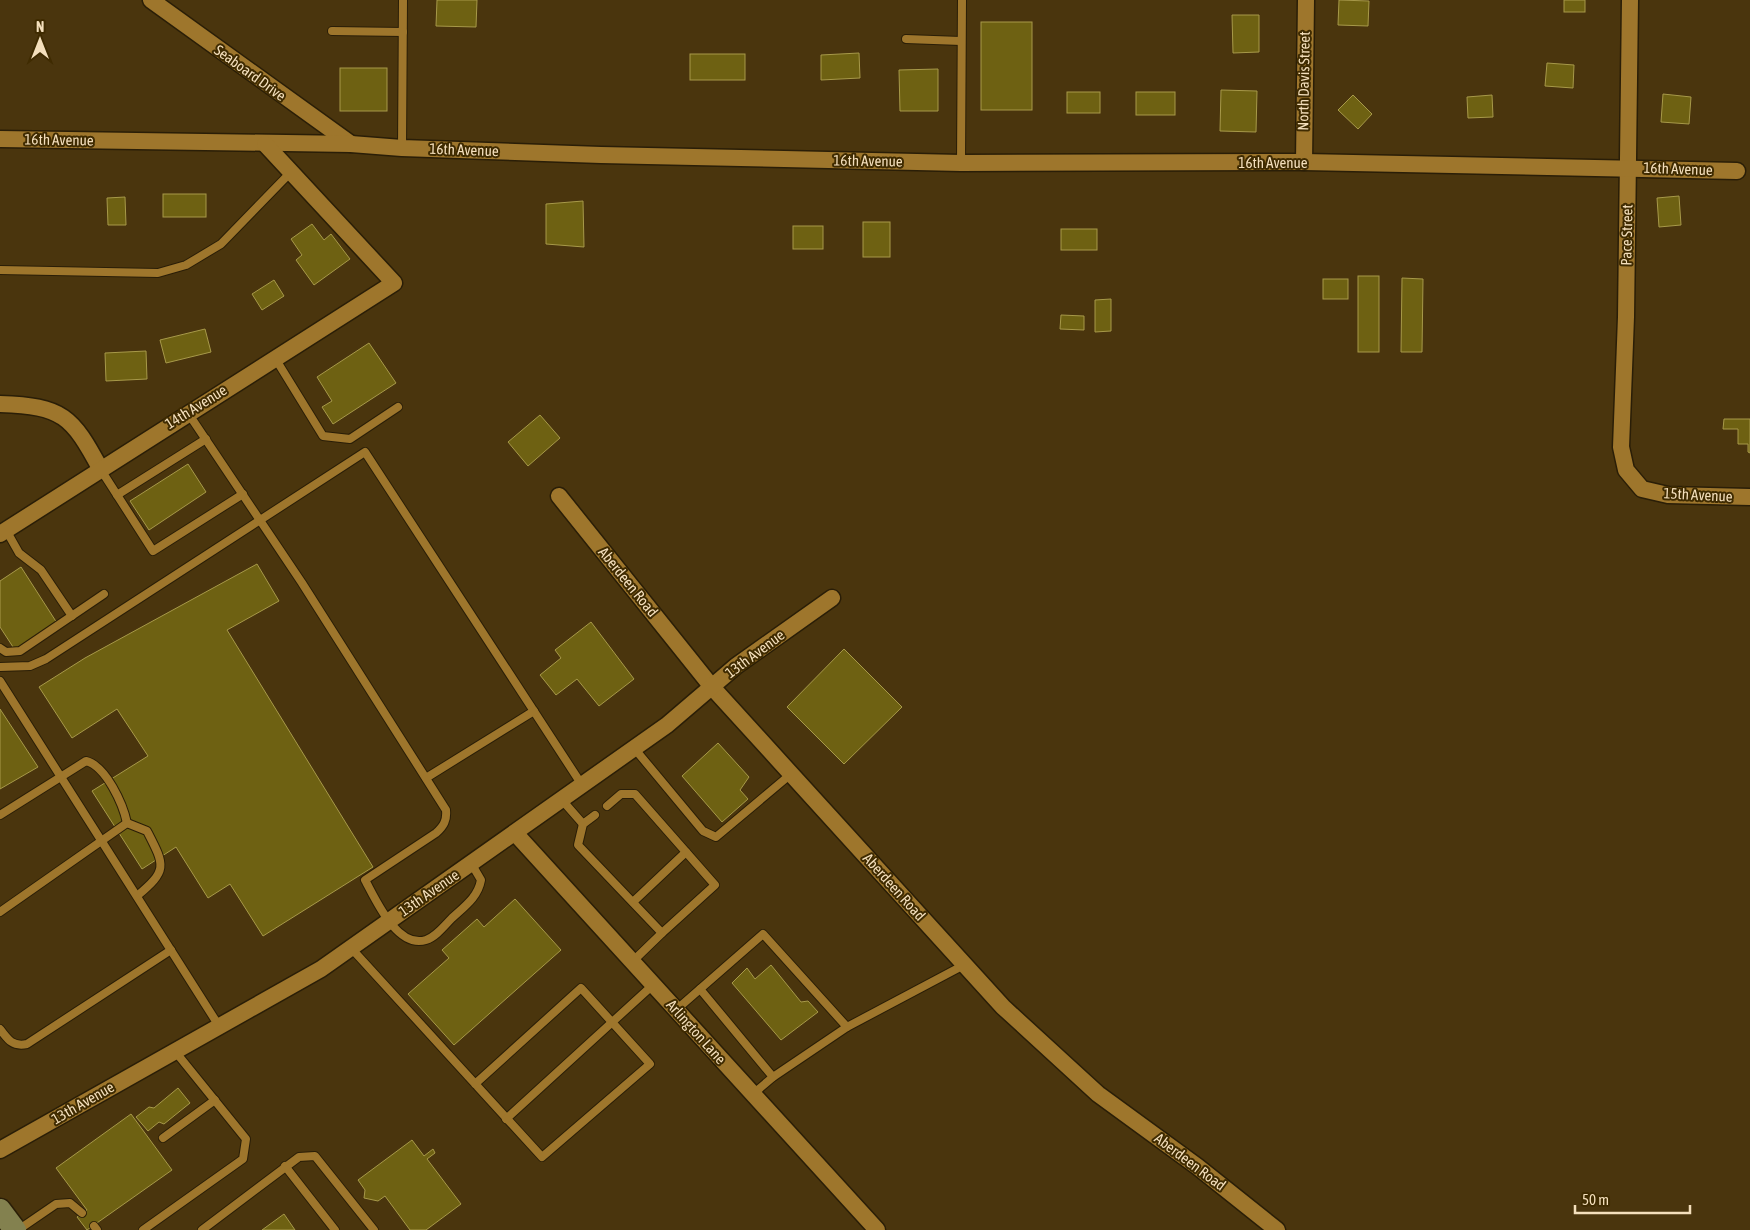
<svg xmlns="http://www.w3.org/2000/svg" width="1750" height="1230" font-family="'Asap Condensed',sans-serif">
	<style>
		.building { fill: #6e6112; stroke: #a79949 }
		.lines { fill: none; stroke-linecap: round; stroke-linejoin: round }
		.service-casing { stroke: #2a1e07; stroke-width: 10 }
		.minor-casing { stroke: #2a1e07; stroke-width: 19 }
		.secondary-casing { stroke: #2a1e07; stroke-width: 25 }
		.service { stroke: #9e762c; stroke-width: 8 }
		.minor { stroke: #9e762c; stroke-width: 16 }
		.secondary { stroke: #83814f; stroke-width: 22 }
		.labels { text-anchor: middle; stroke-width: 4; stroke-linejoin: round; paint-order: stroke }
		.street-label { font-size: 15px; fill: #f4dfbc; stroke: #3f2b01 }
	</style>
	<rect width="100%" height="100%" fill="#4a350d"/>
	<g class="building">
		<path d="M437,0h40l-1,27 -40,-1z"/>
		<path d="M1339,0l30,1 -1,25 -30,-1z"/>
		<rect x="1564" y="0" width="21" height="12"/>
		<path d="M1232,15h27v37l-26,1z"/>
		<rect x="981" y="22" width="51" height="88"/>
		<path d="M859,53l1,25 -39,2v-25z"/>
		<rect x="690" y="54" width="55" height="26"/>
		<path d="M1547,63l27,2 -1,23 -28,-2z"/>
		<rect x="340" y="68" width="47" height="43"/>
		<path d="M938,69v42h-38l-1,-41z"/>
		<path d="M1221,90l36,1 -1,41 -36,-1z"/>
		<rect x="1067" y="92" width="33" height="21"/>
		<rect x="1136" y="92" width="39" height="23"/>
		<path d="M1663,94l28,3 -2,27 -28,-2z"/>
		<path d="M1353,95l19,19 -14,15 -20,-19z"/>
		<path d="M1492,95l1,22 -25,1 -1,-21z"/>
		<rect x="163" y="194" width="43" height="23"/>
		<path d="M1679,196l2,29 -22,2 -2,-29z"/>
		<path d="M125,197l1,28h-18l-1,-27z"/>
		<path d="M583,201l1,46 -38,-3v-40z"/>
		<rect x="863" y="222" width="27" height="35"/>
		<path d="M312,224l12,16 7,-6 19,25 -36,26 -18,-25 6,-5 -11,-16z"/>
		<rect x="793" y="226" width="30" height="23"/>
		<rect x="1061" y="229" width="36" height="21"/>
		<rect x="1358" y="276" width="21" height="76"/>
		<path d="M1402,278l21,1 -1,73h-21z"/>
		<rect x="1323" y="279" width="25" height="20"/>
		<path d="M274,280l10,16 -22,14 -10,-16z"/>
		<path d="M1111,299v32l-16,1v-32z"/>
		<path d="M1061,315l23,1v14l-24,-1z"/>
		<path d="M205,329l6,23 -45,11 -6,-23z"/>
		<path d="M369,343l27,40 -63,41 -11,-17 10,-6 -15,-24z"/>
		<path d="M146,351l1,28 -41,2 -1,-28z"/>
		<path d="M540,415l20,23 -32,28 -20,-24z"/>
		<path d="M1724,419h26v34l-2,-1v-8h-10v-15h-15z"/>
		<path d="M188,464l18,28 -57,38 -19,-29z"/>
		<path d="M257,564l22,37 -52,29 146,237 -110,69 -33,-52 -22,14 -32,-51 -34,22 -50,-78 56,-35 -31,-47 -45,29 -33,-51 46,-29z"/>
		<path d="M21,567l36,56 -42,27 -15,-23v-46z"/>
		<path d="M591,622l43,57 -35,27 -22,-27 -21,16 -16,-20 21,-17 -6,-8z"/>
		<path d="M844,649l58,58 -58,57 -57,-57z"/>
		<path d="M0,709l38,58 -38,22z"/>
		<path d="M718,743l31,34 -9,13 8,9 -26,23 -40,-46z"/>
		<path d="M515,899l46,51 -107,95 -46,-51 41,-36 -7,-8 35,-31 7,8z"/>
		<path d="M771,965l30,37 7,-1 10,11 -37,28 -49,-57 15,-15 8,11z"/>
		<path d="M178,1088l12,15 -26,21 -5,-2 -11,9 -12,-14 13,-10 5,1z"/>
		<path d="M131,1114l41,56 -85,60 -10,-13 10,-7 -31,-42z"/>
		<path d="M412,1140l12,16 9,-7 2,4 -8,6 34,45 -35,26h-16l-25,-34 -7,5 -14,-3 1,-8 -7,-10z"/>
		<path d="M284,1214l11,16h-33z"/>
	</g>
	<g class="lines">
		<defs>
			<g id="service">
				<path d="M332,31l71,1"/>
				<path d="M906,39l55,2"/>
				<path d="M402,148l1,-148"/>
				<path d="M961,163l1,-163"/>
				<path d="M0,270l158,3 28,-8 35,-21 70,-72"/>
				<path d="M275,358l48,78 27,3 48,-32"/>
				<path d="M188,413l114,170 144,227c1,10 -2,16 -10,23l-71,47c11,20 32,69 61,60 10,-3 19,-15 26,-22 13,-12 26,-21 29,-38l-10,-17"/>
				<path d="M101,470l52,81 90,-57"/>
				<path d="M117,495l89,-56"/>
				<path d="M6,530l13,23 22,17 31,46"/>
				<path d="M0,648l6,4 14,-1 84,-57"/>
				<path d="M0,667l30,-1 16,-7 319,-207 217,333"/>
				<path d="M0,681l219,345"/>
				<path d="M634,748l69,83 13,6 75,-63"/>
				<path d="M426,778l108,-67"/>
				<path d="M562,800l21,24"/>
				<path d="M607,806l14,-12h14l51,58 -53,50"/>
				<path d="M0,815l86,-54c20,5 37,43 41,62"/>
				<path d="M595,815l-12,9 -5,21 84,88 53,-48 -29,-33"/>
				<path d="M127,823l20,8c18,35 21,39 -10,65"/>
				<path d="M0,912l127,-89"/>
				<path d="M351,948l191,209 108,-93 -69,-76 -106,96"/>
				<path d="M632,962l30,-29"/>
				<path d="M700,989l73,88"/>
				<path d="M676,1010l87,-76 84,93 -74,50 -20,17"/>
				<path d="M847,1027l117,-62"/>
				<path d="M0,1029c8,11 13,18 27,15l144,-94"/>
				<path d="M506,1119l148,-135"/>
				<path d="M163,1138l52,-38"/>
				<path d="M285,1166l50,64"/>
				<path d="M94,1226l3,4"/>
				<path d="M18,1230l38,-26 14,-1 12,10"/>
				<path d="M143,1230l100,-71 3,-20 -72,-89"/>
				<path d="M202,1230l97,-73 16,-1 59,74"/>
			</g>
			<g id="minor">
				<path d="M151,0l200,144"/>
				<path d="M1630,0l-4,317 -5,130 5,23 16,19 26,6 82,2"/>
				<path d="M0,139l351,5 51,4 199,7 360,8 343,-1 433,9"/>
				<path d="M1304,162l2,-162"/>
				<path d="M0,404c63,2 72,12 101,66"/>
				<path d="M559,496l153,191 291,320 95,87 100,73 79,63"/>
				<path d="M0,534l394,-251 -129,-139"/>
				<path d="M515,833l362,397"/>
				<path d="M0,1150l321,-181 346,-244 69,-59 96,-68"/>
			</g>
			<path id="secondary" d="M0,1210l15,20"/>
		</defs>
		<use href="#service" class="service-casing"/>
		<use href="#minor" class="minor-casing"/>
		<use href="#secondary" class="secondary-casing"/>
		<use href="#service" class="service"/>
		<use href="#minor" class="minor"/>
		<use href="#secondary" class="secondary"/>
	</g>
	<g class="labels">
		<g class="street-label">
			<text transform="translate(250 73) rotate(36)" y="5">Seaboard Drive</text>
			<text transform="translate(1304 81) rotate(-89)" y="5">North Davis Street</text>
			<text transform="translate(59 140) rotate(1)" y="5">16th Avenue</text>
			<text transform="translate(464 150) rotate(2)" y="5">16th Avenue</text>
			<text transform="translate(868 161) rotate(1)" y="5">16th Avenue</text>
			<text x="1273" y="168">16th Avenue</text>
			<text transform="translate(1678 169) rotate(2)" y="5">16th Avenue</text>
			<text transform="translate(1627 235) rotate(-89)" y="5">Pace Street</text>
			<text transform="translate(196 407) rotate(-32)" y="5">14th Avenue</text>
			<text transform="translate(1698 495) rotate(3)" y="5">15th Avenue</text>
			<text transform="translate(628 582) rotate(51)" y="5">Aberdeen Road</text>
			<text transform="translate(755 654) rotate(-37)" y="5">13th Avenue</text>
			<text transform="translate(894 887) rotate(48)" y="5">Aberdeen Road</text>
			<text transform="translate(429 893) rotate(-35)" y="5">13th Avenue</text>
			<text transform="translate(696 1032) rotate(48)" y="5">Arlington Lane</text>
			<text transform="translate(83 1103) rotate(-30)" y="5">13th Avenue</text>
			<text transform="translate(1190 1162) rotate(37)" y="5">Aberdeen Road</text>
		</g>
	</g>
	<g transform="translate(40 40)" stroke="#3f2b01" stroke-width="4" paint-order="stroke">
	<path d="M0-4L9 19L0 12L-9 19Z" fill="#f4dfbc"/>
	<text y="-8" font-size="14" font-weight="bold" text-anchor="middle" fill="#f4dfbc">N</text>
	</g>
	<path d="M1575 1205v8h115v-8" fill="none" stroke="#f4dfbc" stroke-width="2.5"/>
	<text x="1582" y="1205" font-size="15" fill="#f4dfbc" stroke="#3f2b01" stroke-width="4" paint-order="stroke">50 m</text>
</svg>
